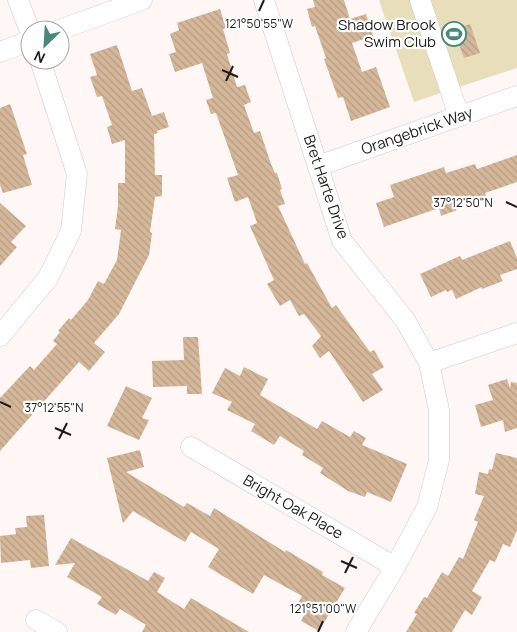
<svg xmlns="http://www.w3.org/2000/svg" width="517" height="632" font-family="Manrope,sans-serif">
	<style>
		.pitch { fill: #e8deb9 }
		.building { fill: url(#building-back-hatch) }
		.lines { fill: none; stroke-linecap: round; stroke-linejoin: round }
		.minor-casing { stroke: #cec8c6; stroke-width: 21 }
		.minor { stroke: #fff; stroke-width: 20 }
		.ticks { fill: none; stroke: #1d1b1a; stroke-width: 2 }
		.labels { text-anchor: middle; stroke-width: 4.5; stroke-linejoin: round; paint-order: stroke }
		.poi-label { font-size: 15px; fill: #1d1b1a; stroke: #fff; text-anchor: end }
		.street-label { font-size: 15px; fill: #1d1b1a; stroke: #fff }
		.ticks-label { font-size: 12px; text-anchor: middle; fill: #1d1b1a; stroke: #fff; stroke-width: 4.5; stroke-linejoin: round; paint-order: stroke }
	</style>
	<defs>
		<pattern id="building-back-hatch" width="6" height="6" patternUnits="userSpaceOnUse" patternTransform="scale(1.25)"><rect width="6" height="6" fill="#d5b79a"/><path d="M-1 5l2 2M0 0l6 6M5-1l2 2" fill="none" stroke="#b69d84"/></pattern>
	</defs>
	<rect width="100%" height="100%" fill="#fef7f5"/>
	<path class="pitch" d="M379,0h138v68l-103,34z"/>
	<g class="building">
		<path d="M313,0h31l6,19 16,-5 7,22 -21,7 10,29 14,-5 14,40 -39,14 -8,-24 -5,1 -14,-39 2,-1 -11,-32 -3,1 -5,-18 8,-2z"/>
		<path d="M220,9l6,19 -3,1 7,24 -3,1 10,33 8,-2 6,17 -7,3 10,28 6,-2 11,33 4,9h2l5,16 -2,1 5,14 -7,2 27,58 2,-1 25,45 4,-3 34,47 4,-2 10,17 -12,7 11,16 -20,12 -34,-51 -9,7 -8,-12 9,-10 -17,-22 -5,2 -9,-16 -10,6 -13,-22 7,-4 -24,-54 7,-3 -9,-26 -13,5 -8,-24 11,-3 -22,-62 -5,1 -5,-14 7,-2 -11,-35 -27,9 -6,-18 7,-2 -6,-18 9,-4 -2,-7z"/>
		<path d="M470,24l10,29 -16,5 -10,-28z"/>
		<path d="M117,45l15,46 10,-3 10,28 12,-4 5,15 -12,4 1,2 -4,1 1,41h7v21l-7,1 -5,35 2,1 -3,22 -30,59 -25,29 11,9 -16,19 -10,-9 -79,89v-53l30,-32 4,4 23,-26 -4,-3 7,-9 -2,-1 11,-13 2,2 17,-20 10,-19 6,3 13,-24 4,-30 -6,-1 3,-23v-23h7v-43l-13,4 -5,-17 5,-2 -10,-29 -5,1 -7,-20 7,-2 -7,-21z"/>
		<path d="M10,104l17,50 -4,1 9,30 -29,8 -3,-8v-77z"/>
		<path d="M517,155v27l-32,11 2,4 -31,11 1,2 -16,6 -2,-8 -55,19 -8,-24 18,-6 -4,-12 54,-18 2,6 29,-9 2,5z"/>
		<path d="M0,203l26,23 -15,16 6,5 -17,19z"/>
		<path d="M510,241l7,17v11l-17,6 3,6 -21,8v-2l-26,12 -4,-9 -5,2 -1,-2 -15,7 -11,-23 40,-18 2,4z"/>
		<path d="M183,337h15l4,57h-15v-8l-34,1 -1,-26 32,-1z"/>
		<path d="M244,367l24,12 -8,16 57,34 5,-8 28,16 4,-6 12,7 -4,7 45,19 -16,38 -24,-10 -2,5 -17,-6 -28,-18 3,-5 -21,-13 2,-4 -24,-15 -6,9 -23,-14 4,-7 -28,-14 5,-8 -20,-9 13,-25 15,8z"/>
		<path d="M507,379l3,9 1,-6 6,1v45l-12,4 -2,-12 -22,7 -6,-22 18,-5 -5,-15z"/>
		<path d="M126,386l26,12 -10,20 7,2 -10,20 -32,-14z"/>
		<path d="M140,450l4,17 -18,5 58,35 3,-4 23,13 4,-8 71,44 1,-2 37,22 -1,3 23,13 -26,43 -18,-10 3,-6 -9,-6 7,-13 -38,-21 -11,19 -45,-27 11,-18 -28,-17 -6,10 -52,-31 -10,12 -16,-65z"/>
		<path d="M496,453l21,5v72l-7,17 -7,-3 -8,18 -5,-2 -18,31 10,6 -10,18 -7,-5 -13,22h-46l11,-18 -3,-1 10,-16 3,1 15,-26 6,4 11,-19 4,2 15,-37 -4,-2 10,-24 -9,-2 4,-22 9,2 1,-5 3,1z"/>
		<path d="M44,515l5,51 -18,2 -1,-8 -29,3 -1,-27 16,-2 -1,-6 12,-1 -1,-11z"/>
		<path d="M71,538l77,43 6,-9 11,6 -8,14 27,17 7,-11 58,34h-107l4,-7 -26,-16 -4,6 -19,-11 5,-7 -35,-20 8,-14 -20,2z"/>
	</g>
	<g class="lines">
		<defs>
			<g id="minor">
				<path d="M18,0l12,31"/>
				<path d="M264,0l78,241 63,79 24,43 10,47v50l-12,47 -32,60 -39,65"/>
				<path d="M420,0l39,116"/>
				<path d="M59,30l83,-30"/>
				<path d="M0,52l30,-11"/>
				<path d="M318,166l199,-70"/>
				<path d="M0,336l48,-58 23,-47 6,-57 -37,-114"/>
				<path d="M429,363l88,-30"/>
				<path d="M191,447l204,120"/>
				<path d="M36,620l21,12"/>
			</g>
		</defs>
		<use href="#minor" class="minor-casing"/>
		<use href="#minor" class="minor"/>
	</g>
	<path class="ticks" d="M259,11l5,-11M222,70l16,7M226,81l7,-15M506,202l11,5M0,402l11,5M55,428l16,7M59,439l8,-16M341,561l16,7M345,573l8,-16M318,632l5,-11"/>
	<defs>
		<symbol id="stadium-ring" viewBox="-11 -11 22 22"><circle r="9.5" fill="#fff" stroke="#46897a" stroke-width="1.5"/><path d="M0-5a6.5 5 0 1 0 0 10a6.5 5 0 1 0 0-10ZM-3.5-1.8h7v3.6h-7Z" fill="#46897a"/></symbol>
	</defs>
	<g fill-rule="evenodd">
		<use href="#stadium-ring" x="440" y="20" width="28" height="28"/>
	</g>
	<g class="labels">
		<g class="poi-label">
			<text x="436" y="30">Shadow Brook<tspan x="436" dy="17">Swim Club</tspan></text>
		</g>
		<g class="street-label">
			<text transform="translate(417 131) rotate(-19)" y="5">Orangebrick Way</text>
			<text transform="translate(326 187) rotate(71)" y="5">Bret Harte Drive</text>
			<text transform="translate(293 507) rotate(30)" y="5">Bright Oak Place</text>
		</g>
	</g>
	<g class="ticks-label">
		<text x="259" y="28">121°50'55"W</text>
		<text x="463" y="207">37°12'50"N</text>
		<text x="54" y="412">37°12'55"N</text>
		<text x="323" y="613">121°51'00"W</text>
	</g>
	<g transform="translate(45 45) rotate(205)"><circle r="24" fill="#ffffff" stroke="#a5a4a3"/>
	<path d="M0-4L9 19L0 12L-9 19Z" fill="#46897a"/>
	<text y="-8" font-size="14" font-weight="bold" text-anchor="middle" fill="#1d1b1a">N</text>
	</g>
</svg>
